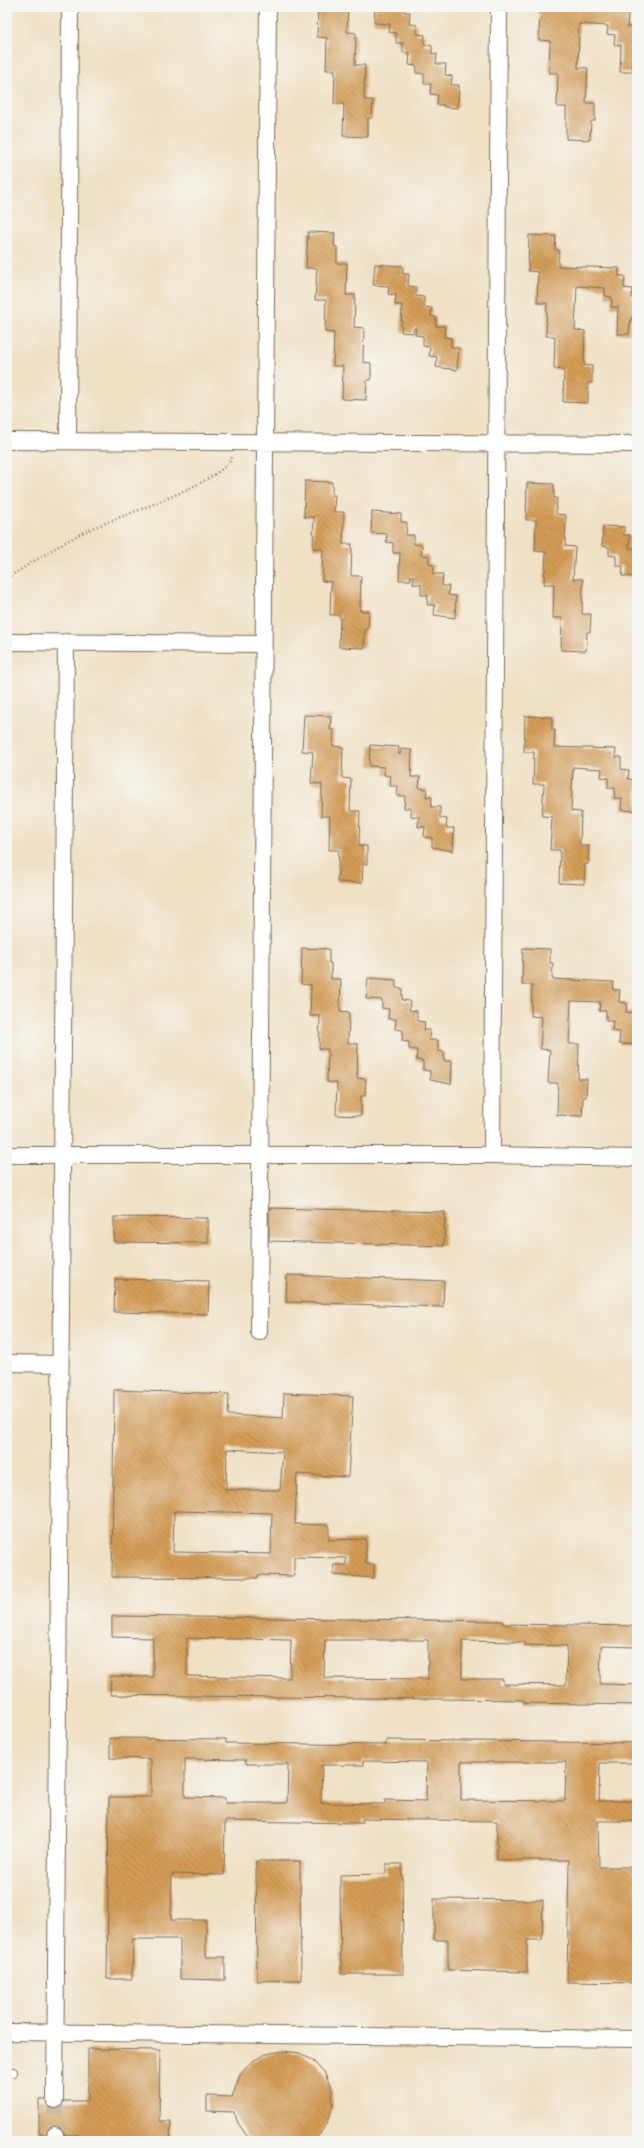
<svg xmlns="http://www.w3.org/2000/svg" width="644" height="2148" font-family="Delius,sans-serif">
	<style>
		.building { fill: url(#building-back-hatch); fill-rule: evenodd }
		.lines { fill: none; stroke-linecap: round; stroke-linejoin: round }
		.street-tunnel { stroke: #ccbca4; stroke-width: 16; stroke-dasharray: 16 8; stroke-linecap: butt }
		.lane-casing { stroke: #7a6a58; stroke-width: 10 }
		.street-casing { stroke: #7a6a58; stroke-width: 18 }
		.path { stroke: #7a6a58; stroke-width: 2.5; stroke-dasharray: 1 3; stroke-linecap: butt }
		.lane { stroke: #fff; stroke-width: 8 }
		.street { stroke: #fff; stroke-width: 16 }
	</style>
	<defs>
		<pattern id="building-back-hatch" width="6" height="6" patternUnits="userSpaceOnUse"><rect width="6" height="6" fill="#d49d57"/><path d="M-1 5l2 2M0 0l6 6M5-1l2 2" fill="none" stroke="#ad8047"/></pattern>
	</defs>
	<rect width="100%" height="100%" fill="#f6f6f2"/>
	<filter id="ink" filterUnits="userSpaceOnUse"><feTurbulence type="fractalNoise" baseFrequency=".025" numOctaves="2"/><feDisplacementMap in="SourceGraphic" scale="8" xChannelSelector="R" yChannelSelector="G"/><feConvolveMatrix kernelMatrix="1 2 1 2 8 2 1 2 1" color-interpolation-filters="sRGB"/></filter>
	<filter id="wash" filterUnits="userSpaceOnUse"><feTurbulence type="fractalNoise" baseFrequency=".012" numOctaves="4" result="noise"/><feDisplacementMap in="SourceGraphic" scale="16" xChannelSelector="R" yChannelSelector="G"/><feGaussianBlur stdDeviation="0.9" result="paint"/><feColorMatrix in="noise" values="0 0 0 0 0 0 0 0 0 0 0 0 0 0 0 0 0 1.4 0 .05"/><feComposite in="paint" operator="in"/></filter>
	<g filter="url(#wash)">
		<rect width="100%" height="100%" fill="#f0e1c5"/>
		<g id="blocks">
			<path class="building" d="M318,7H348L347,32L356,33L355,65H365L364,100H373L372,118H368V137L343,136L344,104H334L335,70H326L327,38L317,37Z
				M375,7H404V12H410L409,24L417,25V34L425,35L424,45L432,46V54H437L436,64H446L445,75L452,76L451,85H459L458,108L444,107V105H437L438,95L430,94L431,84H424V74L416,73L417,66L409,65L410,53H403V43H396V33L389,32L390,24L374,23Z
				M540,7H622V14H628L627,27H635L637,56H633L632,72H620L621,45H614L615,35L607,34L608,26L579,24L578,68H588L586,103H595V121H591L590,140L566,139V107H557L558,73H549L550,41L539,40Z
				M308,232L335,233L334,246L337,247V263H347L346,295H355L354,327L364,328L363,362L371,363V380H367L366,400L342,399L343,366H333L334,333L325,332L326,300H315L317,268H306Z
				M529,235L556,236L555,250H559L558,266L619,268V276H625L624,288L633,289L632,298L637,299V318H631L629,334H617L618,307H611L612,297L605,296V288L577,286L575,330L585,331L584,365L592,366V383H588V403L563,402L564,370L554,369L555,336H546L547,303H537L538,272L528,271Z
				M375,264L403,266V274H409L408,286L416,287V296L424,297V307L432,308L431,316L436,317V326H445L444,337L451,338V347L459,348L457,370L436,367L437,357L429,356L430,347L423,346V336L415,335L416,328H414L413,333L401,332L402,305H395L396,295L388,294L389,286L373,285Z
				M305,481L332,482V495H335L334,512H344L343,544H352L351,576H361L360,611H369L368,629H365L364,648L339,647L340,615H330L331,582L322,581L323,549L313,548L314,517H304Z
				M527,483L554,484V498H557L556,514L566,515L565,546L575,547L573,579H583L582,614H591L590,632H587L586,651L561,650L562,618H553L554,584H544L546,552L535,551L536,520H526Z
				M372,512L401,514V522H407L406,535H414V544L422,545L421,555L429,556V564L434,565L433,574H443L442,586H449L448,595L456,596L455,618L434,615L435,605H427L428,595H421V584H413L414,576H411V580H399L400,553H393V543L386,542L387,534L371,533Z
				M603,526L624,527V535H630L629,548H637V577L622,576L623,566H616V556L609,555V547L602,546Z
				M304,715L331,716L330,730H334L333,746L343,747L342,778L351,779L350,811H360L359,846H367V864H363L362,883L337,882L339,850H329L330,816H321L322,784L311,783L313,752L302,751Z
				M525,716L552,717V730H555L554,747L616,749L615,757H621V769L629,770L628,779L637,780V811L621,810L622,798H614L615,788H608V778L601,777L602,769L573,767L571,811L581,812L580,846H589L588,864H585L584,884L559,883L560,850H550L552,817L542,816L544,784H533L534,752H524Z
				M370,745L399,747L398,754L400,755L401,749L412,750L411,777H420L419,788L427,789L426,797H432L431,807H440V818L447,819L446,828H454L453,851L432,847V838L424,837L425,827H418L419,817L411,816V808H404L405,796H397L398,786H390L391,776L384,775V767L369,766Z
				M302,948L329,949V963H331V979H341L340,1011L349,1012L348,1043L358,1044L357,1078L366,1079L365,1096H361V1116L336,1115L337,1083L327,1082L328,1049H319L320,1016H310L311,985L301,984Z
				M523,948L550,949V963H553L552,979L614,982L613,990H620L619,1002L627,1003L626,1012L635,1013L637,1045L619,1044L620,1032L612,1031L613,1021H606V1011H599L600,1002L571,1001L569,1044H579L578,1079H587L586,1097H583L582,1116L557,1115L558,1083H548L550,1050L540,1049L542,1017L531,1016L532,985H522Z
				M368,978L396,980V988H402V1000L410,1001L409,1010L417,1011V1021L425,1022L424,1030H430L429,1040H438V1051L444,1052V1061H452L451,1084L430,1080V1071L423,1070V1061L416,1060L417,1050L409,1049V1042L402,1041L403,1030L395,1029L396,1019H388L389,1009L382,1008V1000L366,999Z
				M269,1208L445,1212L444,1246L269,1241Z
				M114,1217L208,1218V1243L114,1242Z
				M287,1275L444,1281L443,1307L286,1302Z
				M115,1279L209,1281L208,1314L114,1312Z
				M114,1390L229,1394L228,1415L283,1418L284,1393L353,1396L348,1477L297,1474L295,1524L329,1525V1540L366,1539V1564H374V1578L333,1575L334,1565H346V1558L294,1557V1576L258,1575V1578L112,1577ZM227,1449L283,1452L280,1490H226ZM174,1511L272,1513L271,1554L173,1552Z
				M112,1616L503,1621V1624L637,1626V1647L601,1646L600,1684L637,1685V1705L524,1703V1700L110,1695L111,1676L153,1677V1638L112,1637ZM187,1638L291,1640L290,1678L187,1676ZM325,1640H428V1679L324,1678ZM462,1641L525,1642V1645L567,1646L566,1685L503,1684V1679H462Z
				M110,1738L226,1739V1743L386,1745V1740L637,1743V1763H600L599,1801H637V1821H598L599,1867H637V1983L567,1982L569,1860H497V1821L362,1819V1823L225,1821L224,1875L172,1874L171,1920H206V1957H225V1980L180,1979V1939H133L132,1979H107L109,1797H151V1759L110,1758ZM185,1759L246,1760V1764H288L287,1803H225V1798L185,1797ZM363,1761L427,1762L426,1801L385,1800V1804L321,1803L322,1765H363ZM461,1762H566L565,1801L461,1800Z
				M256,1861H300L301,1980L257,1981Z
				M386,1864H402L403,1974H341L340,1875L386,1874Z
				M434,1899L543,1900L542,1940H527V1972L448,1970V1940H434Z
				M88,2049L160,2050L159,2121H171L170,2141H79V2135H65L62,2129L54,2126L49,2128L46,2134H39V2100H46L47,2105L55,2109L60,2108L64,2101H88Z
				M283,2051L300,2053L314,2062L325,2074L332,2090L333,2106L328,2122L319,2135L312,2141H253L247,2136L238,2123L234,2112L207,2111V2096L232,2097L240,2075L251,2062L266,2054Z"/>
		</g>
	</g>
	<g filter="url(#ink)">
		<use href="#blocks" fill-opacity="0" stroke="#7a6a58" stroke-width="1"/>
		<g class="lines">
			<path class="street-tunnel" d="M55,2100V2135"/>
			<defs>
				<path id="lane" d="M7,2072H13"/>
				<path id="street" d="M7,441L637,444
					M68,441L70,7
					M7,642L263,644
					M7,1155H492L637,1158
					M492,1155L499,7
					M259,1332L268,7
					M7,1363L60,1364
					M7,2032L637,2039
					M55,2100L66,642
					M55,2135L56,2141"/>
			</defs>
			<use href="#lane" class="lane-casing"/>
			<use href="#street" class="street-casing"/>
			<path class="path" d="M7,578C30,564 54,548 78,535C108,519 221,485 232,457"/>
			<use href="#lane" class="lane"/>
			<use href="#street" class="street"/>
		</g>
	</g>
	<rect width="644" height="2148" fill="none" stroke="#f6f6f2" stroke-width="24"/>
</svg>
